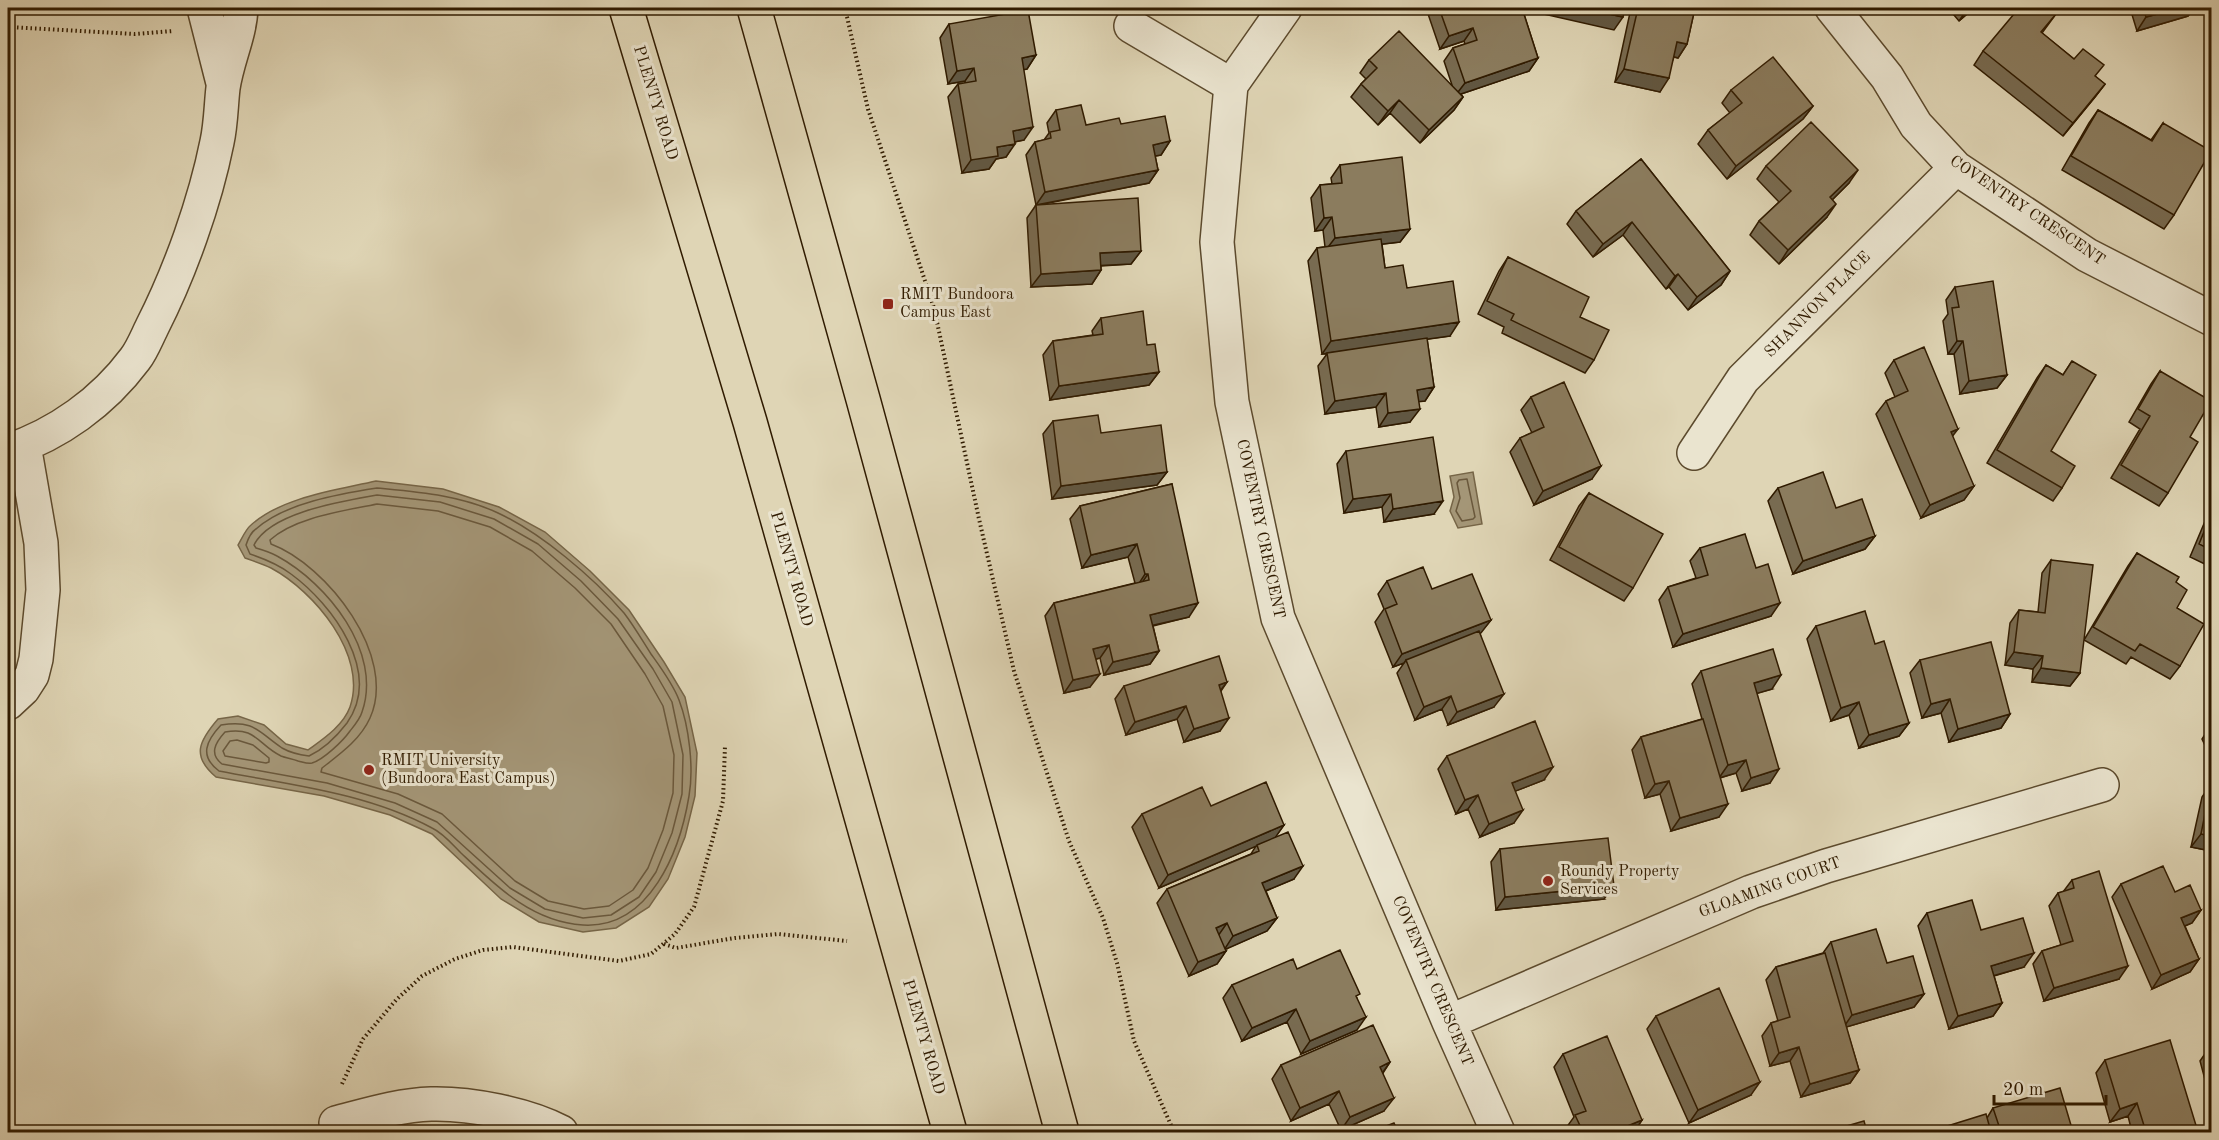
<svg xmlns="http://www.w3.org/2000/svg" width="2219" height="1140" font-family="'Old Standard TT',serif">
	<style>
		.water { fill: #a49677; stroke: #766547; stroke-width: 1.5 }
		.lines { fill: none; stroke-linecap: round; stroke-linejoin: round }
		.shore { stroke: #6a583c; stroke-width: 1.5 }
		.minor-casing { stroke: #5c4a2d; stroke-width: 36 }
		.highway-casing { stroke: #301b00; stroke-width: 36 }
		.path { stroke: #301b00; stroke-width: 4; stroke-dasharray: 1.5 3; stroke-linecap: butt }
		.minor { stroke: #eae4cf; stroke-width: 33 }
		.highway { stroke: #dfd5b5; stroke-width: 33 }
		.wall { fill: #786b51; stroke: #301b00; stroke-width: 1.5 }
		.shaded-wall { fill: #615742; stroke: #301b00; stroke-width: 1.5 }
		.building { fill: #8b7c5e; stroke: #301b00; stroke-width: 1.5 }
		.poi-dot { fill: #8f2418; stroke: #eae4cf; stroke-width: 2 }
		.labels { text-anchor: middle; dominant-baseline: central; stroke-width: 6; stroke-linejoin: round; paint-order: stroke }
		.street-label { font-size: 16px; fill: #301b00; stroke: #eae4cf }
		.poi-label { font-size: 16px; fill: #301b00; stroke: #eae4cf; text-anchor: start }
	</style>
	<rect width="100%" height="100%" fill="#dfd5b5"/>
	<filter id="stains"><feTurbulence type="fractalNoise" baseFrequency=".00333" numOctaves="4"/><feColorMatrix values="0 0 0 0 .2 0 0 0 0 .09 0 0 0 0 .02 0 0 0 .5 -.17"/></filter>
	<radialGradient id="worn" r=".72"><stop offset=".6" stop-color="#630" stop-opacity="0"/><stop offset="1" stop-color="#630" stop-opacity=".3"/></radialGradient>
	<path class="water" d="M1473,472L1482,524L1458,528L1450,511L1454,497L1450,476Z
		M376,481L443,489L499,507L545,532L590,571L629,610L664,662L685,697L697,753L695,796L685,837L668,879L649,907L616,928L583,932L539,922L501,899L432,834L390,815L324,796L216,777C191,756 199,741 218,719L238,716L264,725L286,744L308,750C323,739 343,726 350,707C368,655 314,591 271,568C263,564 253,561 245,558L238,545C242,538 246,529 251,525C282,497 337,490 376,481Z"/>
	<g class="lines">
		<path class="shore" d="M1467,479L1475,517L1473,519L1462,521L1456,511L1460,498L1457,483L1459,480Z
			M377,488C418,492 460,495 498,513C541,533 593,577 624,613C634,626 642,640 651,654C661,668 673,684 679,700C689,726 694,768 689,796C680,851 650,929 583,925C532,922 496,886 461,853C452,844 443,833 432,828C367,793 291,785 219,771C199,756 206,741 221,725C255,720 257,731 282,748C289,752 301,755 309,756C324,749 337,736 347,723C383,672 332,604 291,574C278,564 265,559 250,554L246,545C248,539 251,532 256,529C285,503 339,494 377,488Z
			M377,495L440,502L494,519L538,544L581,581L618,619L653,669L672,702L683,755L682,794L672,833L656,872L639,897L611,915L583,918L545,909L510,888L437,822L395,803L327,783L222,764C209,754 215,743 225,732C256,726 258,745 281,756C286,758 293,759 298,761C303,762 307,764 312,763C323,760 343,741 350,731C354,726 360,719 362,712C383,652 327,583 277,556C270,552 263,550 256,548L254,545C270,512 344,501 377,495Z
			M377,504L438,511L490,527L532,551L575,588L611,624L645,674L663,706L674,755L673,793L663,830L648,868L633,890L609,906L584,909L548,901L515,881L442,814L398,794L321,772L322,768C340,754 360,740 370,718C398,656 327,565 271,544L270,540C295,517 344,511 377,504Z
			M237,740L253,745L269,758V762L266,763L225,756L223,751L230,741Z"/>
		<defs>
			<path id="minor" d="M204,8L223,83
				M1285,8L1231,85L1217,242L1232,402L1278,618L1449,1022L1498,1132
				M1832,8L1887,77L1916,125L1956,168L2087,255L2212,319
				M1131,26L1231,85
				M8,451C58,434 103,402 135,359C142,350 147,337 152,327C180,272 205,202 217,142C221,124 221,105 223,88C227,60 240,35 241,8
				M1694,453L1743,379L1956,168
				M8,703L23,689L32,675L36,659L43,590L41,543L24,445
				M1449,1022L1751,892L1826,866L2102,785
				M339,1132L336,1123C367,1115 399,1105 431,1104C470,1103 527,1114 561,1132"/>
			<path id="highway" d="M626,8L750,422L950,1132
				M754,8L863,399L1062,1132"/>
		</defs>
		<use href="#minor" class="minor-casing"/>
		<use href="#highway" class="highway-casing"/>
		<path class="path" d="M845,8L868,109L934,308L979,519L1014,671L1069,841L1103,918L1117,963L1134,1041L1174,1132
			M8,27L135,34L173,31
			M664,944L676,948L735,938L778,934L847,941
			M342,1084L363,1039L396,1000L422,976L455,959L483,950L513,947L619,961L651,954L675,934L694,907L723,801L725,746"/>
		<use href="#minor" class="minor"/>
		<use href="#highway" class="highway"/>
	</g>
	<path class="wall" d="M1001,8H1013L1009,14Z
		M1426,8H1522L1538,58L1529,71L1461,94L1463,97L1454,110L1420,143L1390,113L1378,125L1351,97L1361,84L1366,79L1360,73L1369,60L1452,85L1444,61L1453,48L1465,44L1464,41L1440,49Z
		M1631,8H1695L1687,44L1678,58L1674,57L1660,92L1615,82Z
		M1948,8H1974L1959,21Z
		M2130,8H2194L2188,16L2137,31Z
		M2056,14L2042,33L2105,84L2095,97L2063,136L1974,65L1983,51Z
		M949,24L1036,55L1027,69H1023L1024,140L1015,142L1006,157L996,159L989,169L962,173L948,97L958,84L965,83V81L948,84L940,38Z
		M1731,90L1813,106L1803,119L1727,179L1698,144L1708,130L1730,113L1722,103Z
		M1056,110L1086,125L1121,124L1170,141L1161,155L1155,156L1158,170L1149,183L1039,205L1141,251L1131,264L1101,266V270L1092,284L1031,287L1027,218L1036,205L1026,155L1035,142L1044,140L1049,133L1047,123Z
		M2098,110L2151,140L2163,123L2174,215L2164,229L2062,170L2089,123Z
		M1641,159L1730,271L1721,285L1688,310L1669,287L1666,289L1623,235L1593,257L1567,224L1576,211Z
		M1340,165L1410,229L1400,242L1382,244L1385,268L1407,288L1450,336L1427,339L1434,387L1425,401H1418L1410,422L1379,427L1376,407L1325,414L1318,366L1327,354H1322L1308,261L1317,248L1325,247L1323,230L1315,231L1311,198L1320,185L1332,184L1331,178Z
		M1766,166L1849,183L1832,200L1827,217L1779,264L1750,235L1759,221L1779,202L1757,179Z
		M1508,257L1580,317L1594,360L1585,373L1502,333L1504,327L1478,314L1499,271Z
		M1955,287L2007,375L1997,388L1960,394L1954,354H1948L1943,321L1948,314L1946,300Z
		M1101,318L1147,345L1159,372L1149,385L1050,400L1043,355L1053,341L1093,335L1092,331Z
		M1894,360L1974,486L1964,500L1921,518L1876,414L1886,401L1895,397L1885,373Z
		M2072,361L2051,451L2062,488L2053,501L1987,463L2037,378L2046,365L2063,375Z
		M2160,371L2168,493L2159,506L2111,478L2140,429L2129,422L2151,384Z
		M1531,397L1592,479L1534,505L1510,452L1520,438L1532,433L1521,410Z
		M1053,421L1101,433L1167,472L1157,485L1052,499L1043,434Z
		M1346,451L1434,514L1384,522L1382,507L1344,513L1337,464Z
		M1172,484L1189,617L1153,626L1159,651L1150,664L1104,675L1100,658L1096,659L1090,687L1064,693L1045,616L1054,603L1135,583L1128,557L1082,568L1070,519L1080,506Z
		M1778,488L1875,536L1865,549L1793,574L1768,501Z
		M1589,493L1633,588L1624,601L1550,560L1579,506Z
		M2211,507V567L2190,557Z
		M1700,548L1756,568L1771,616L1673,647L1659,600L1668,587L1696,578L1690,561Z
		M2137,553L2176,582L2180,666L2170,679L2131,657L2126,664L2084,640L2128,566Z
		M2051,560L2080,673L2070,686L2032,682L2033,669L2005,665L2010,623L2019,610L2038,612L2042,573Z
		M1387,581L1432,589L1491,620L1480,633L1494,707L1448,725L1442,709L1415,720L1397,673L1404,663L1393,667L1375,622L1384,609L1378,594Z
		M1816,626L1875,644L1909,723L1899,736L1859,748L1849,715L1831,721L1807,639Z
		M1920,660L2010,714L2001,728L1949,742L1941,713L1922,718L1910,673Z
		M1701,671L1772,689L1757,693L1770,783L1742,791L1736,773L1720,778L1719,817L1671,831L1660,794L1645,798L1632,750L1641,737L1702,719L1692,684Z
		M1227,682L1221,691L1220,731L1184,742L1177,719L1126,735L1115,699L1124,686Z
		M2211,697V721L2205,706Z
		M2211,725V758L2202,739Z
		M1447,756L1544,780L1515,791L1514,823L1480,837L1468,809L1456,814L1438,769Z
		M2211,784V851L2191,847L2202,797Z
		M1211,806L1284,825L1275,837L1294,879L1266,891L1277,918L1267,931L1225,949L1226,951L1217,964L1189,976L1157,903L1167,889L1251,854L1256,846L1159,888L1132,827L1142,814Z
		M1500,849L1604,899L1496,910L1491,862Z
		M2072,880L2119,979L2044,1001L2033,964L2042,951L2061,945L2049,906L2058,893L2063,892Z
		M2121,884L2175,892L2201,910L2192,923L2185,926L2199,959L2190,972L2152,989L2112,897Z
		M1927,913L1981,930L2024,967L1994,976L2002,1003L1993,1016L1949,1029L1918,926Z
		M1831,942L1887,963L1924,994L1914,1007L1846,1027L1859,1070L1850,1083L1801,1097L1790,1061L1770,1066L1762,1036L1771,1023L1778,1021L1766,980L1776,967L1823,953Z
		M1297,969L1357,998V1030L1301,1054L1287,1022L1242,1041L1223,998L1232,985Z
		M1656,1016L1751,1095L1689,1123L1647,1029Z
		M2211,1047V1102L2200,1061L2209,1048Z
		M1563,1054L1642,1120L1634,1132H1568L1566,1128L1574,1117L1554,1067Z
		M2105,1060L2198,1132H2132L2128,1116L2110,1122L2096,1073Z
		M1390,1062L1383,1073L1384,1111L1341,1130L1329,1104L1291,1121L1272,1079L1281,1065Z
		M1993,1108L2073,1132H1928L1987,1118Z"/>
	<path class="shaded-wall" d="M1538,8H1582L1623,17L1614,30L1535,12Z
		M1968,8H1974L1959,21Z
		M2180,8H2194L2188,16L2137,31L2146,17Z
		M1473,28L1464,41L1440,49L1449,36Z
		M1677,42L1687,44L1678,58L1668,55Z
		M1036,55L1027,69L1012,72L1022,58Z
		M1538,58L1529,71L1455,96L1465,83Z
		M974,68L965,81L948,84L957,71Z
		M1624,69L1669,78L1660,92L1615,82Z
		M2105,84L2095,97L2063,136L2073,123Z
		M1463,97L1454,110L1420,143L1429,130Z
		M1399,100L1390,113L1378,125L1388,111Z
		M1813,106L1803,119L1727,179L1736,166Z
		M1033,127L1024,140L1004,144L1013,131Z
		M1170,141L1161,155L1144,158L1153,145Z
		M1015,144L1006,157L996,159L989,169L962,173L971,160L997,147Z
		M1158,170L1149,183L1036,205L1045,192Z
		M1858,170L1849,183L1821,211L1830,197Z
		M1836,204L1827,217L1779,264L1788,250Z
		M1332,217L1323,230L1315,231L1324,218Z
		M1632,222L1623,235L1593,257L1603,244Z
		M1410,229L1400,242L1325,251L1335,238Z
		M1141,251L1131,264L1091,266L1100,253Z
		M1101,270L1092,284L1031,287L1041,274Z
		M1730,271L1721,285L1688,310L1697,297Z
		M1678,274L1669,287L1666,289L1675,276Z
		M1459,322L1450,336L1322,354L1331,341Z
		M1957,341H1963L1954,354H1948Z
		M1159,372L1149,385L1050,400L1059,386Z
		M2007,375L1997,388L1960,394L1969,381Z
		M1434,387L1425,401L1407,403L1417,390Z
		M1386,393L1376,407L1325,414L1335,401Z
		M1420,409L1410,422L1379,427L1388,413Z
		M1958,429L1948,442L1951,432Z
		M1601,466L1592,479L1534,505L1543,491Z
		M1167,472L1157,485L1052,499L1061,486Z
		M1974,486L1964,500L1921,518L1930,505Z
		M1391,494L1382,507L1344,513L1353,499Z
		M1443,501L1434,514L1384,522L1393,509Z
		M1875,536L1865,549L1793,574L1803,561Z
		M1137,544L1128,557L1082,568L1091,555Z
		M1145,574H1148L1139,587L1136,588Z
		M1198,603L1189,617L1141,628L1150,615Z
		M1780,603L1771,616L1673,647L1683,634Z
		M1491,620L1481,633L1407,662L1406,660L1404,663L1393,667L1402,654Z
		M1109,645L1100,658L1084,662L1093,649Z
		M1159,651L1150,664L1104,675L1113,662Z
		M2014,652L2043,656L2033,669L2005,665Z
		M2041,668L2080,673L2070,686L2032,682Z
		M1100,674L1090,687L1064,693L1073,680Z
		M1781,675L1772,689L1745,697L1754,683Z
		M1227,682L1217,695L1219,685Z
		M1504,694L1494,707L1448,725L1457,712Z
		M1451,696L1442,709L1415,720L1424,707Z
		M1950,699L1941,713L1922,718L1931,704Z
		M1859,702L1849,715L1831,721L1841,708Z
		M1186,706L1177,719L1126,735L1135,722Z
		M2010,714L2001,728L1949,742L1958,729Z
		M1229,718L1220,731L1184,742L1194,729Z
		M1909,723L1899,736L1859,748L1869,735Z
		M1746,760L1736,773L1719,778L1728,765Z
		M1553,767L1544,780L1503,796L1512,783Z
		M1779,769L1770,783L1742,791L1751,778Z
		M1669,781L1660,794L1645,798L1655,784Z
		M1478,795L1468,809L1456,814L1465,800Z
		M1728,804L1719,817L1671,831L1680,818Z
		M1523,810L1514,823L1480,837L1489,824Z
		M1284,825L1275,838L1159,888L1168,875Z
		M2201,834L2211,836V851L2191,847Z
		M1303,866L1294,879L1253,896L1262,883Z
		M1614,886L1604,899L1496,910L1505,897Z
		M2201,910L2192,923L2172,931L2181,918Z
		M1277,918L1267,931L1224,950L1233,936Z
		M1227,923L1218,936L1216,928Z
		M1226,951L1217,964L1189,976L1198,962Z
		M2034,953L2024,967L1982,979L1991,966Z
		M2199,959L2190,972L2152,989L2161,975Z
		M2128,966L2119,979L2044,1001L2054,988Z
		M1924,994L1914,1007L1843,1028L1852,1015Z
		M2002,1003L1993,1016L1949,1029L1958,1016Z
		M1296,1009L1287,1022L1242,1041L1252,1028Z
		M1366,1017L1357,1030L1301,1054L1310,1041Z
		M1799,1047L1790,1061L1770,1066L1779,1053Z
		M1390,1062L1381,1075L1380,1067Z
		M1859,1070L1850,1083L1801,1097L1810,1084Z
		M1760,1082L1751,1095L1689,1123L1698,1110Z
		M1339,1091L1329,1104L1291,1121L1300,1108Z
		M1394,1098L1384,1111L1341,1130L1350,1117Z
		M2137,1103L2128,1116L2110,1122L2120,1109Z
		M1642,1120L1634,1132H1613Z"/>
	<path class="building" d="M1439,8H1522L1538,58L1465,83L1453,48L1477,40L1473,28L1449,36Z
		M1582,8H1625L1623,17Z
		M1638,8H1695L1687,44L1677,42L1669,78L1624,69Z
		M2019,8H2048L2056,14L2041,32L2074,59L2083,49L2104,65L2095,76L2105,84L2073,123L1983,51Z
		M2143,8H2180L2146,17Z
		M1028,10L1036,55L1022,58L1033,127L1013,131L1015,144L997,147L998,156L971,160L958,84L976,81L974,68L957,71L949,24Z
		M1399,31L1463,97L1429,130L1399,100L1388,111L1361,84L1377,68L1369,60Z
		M1773,57L1813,106L1736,166L1708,130L1742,103L1731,90Z
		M1081,105L1086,125L1119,118L1121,124L1165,116L1170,141L1153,145L1158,170L1045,192L1035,142L1051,138L1050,132L1060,130L1056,110Z
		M2098,110L2152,141L2163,123L2211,151L2174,215L2071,156Z
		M1811,122L1858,170L1830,197L1836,204L1788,250L1759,221L1791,191L1766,166Z
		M1402,157L1410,229L1335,238L1332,217L1324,218L1320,185L1342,183L1340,165Z
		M1641,159L1730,271L1697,297L1678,274L1675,276L1632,222L1603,244L1576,211Z
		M1138,198L1141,251L1100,253L1101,270L1041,274L1036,205Z
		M1381,239L1385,268L1403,265L1407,288L1453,281L1459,322L1331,341L1317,248Z
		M1508,257L1589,297L1580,317L1609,330L1594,360L1511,320L1514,314L1487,301Z
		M1993,281L2007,375L1969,381L1963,341H1957L1952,308L1959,307L1955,287Z
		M1143,311L1147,345L1155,344L1159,372L1059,386L1053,341L1103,334L1101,318Z
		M1427,338L1434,387L1417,390L1420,409L1388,413L1386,393L1335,401L1327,353Z
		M1924,347L1958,429L1951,432L1974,486L1930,505L1886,401L1908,391L1894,360Z
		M2072,361L2096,375L2051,451L2075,466L2062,488L1997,450L2046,365L2063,375Z
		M2160,371L2211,401L2190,437L2198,442L2168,493L2121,465L2150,416L2138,409Z
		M1564,382L1601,466L1543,491L1520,438L1544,427L1531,397Z
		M1098,415L1101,433L1161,425L1167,472L1061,486L1053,421Z
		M1433,437L1443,501L1393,509L1391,494L1353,499L1346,451Z
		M1823,472L1836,508L1862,499L1875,536L1803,561L1778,488Z
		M1172,484L1198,603L1150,615L1159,651L1113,662L1109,645L1093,649L1100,674L1073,680L1054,603L1149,580L1148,574H1145L1137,544L1091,555L1080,506Z
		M1589,493L1663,534L1633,588L1559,547Z
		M2211,515V550L2199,544Z
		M1745,534L1756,568L1768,564L1780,603L1683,634L1668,587L1708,575L1700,548Z
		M2137,553L2179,577L2176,582L2187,590L2177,608L2204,624L2180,666L2140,644L2135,651L2093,627Z
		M2051,560L2093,565L2080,673L2041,668L2043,656L2014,652L2019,610L2045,613Z
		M1423,567L1432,589L1472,574L1491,620L1402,654L1385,609L1397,604L1387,581Z
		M1865,611L1875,644L1884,641L1909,723L1869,735L1859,702L1841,708L1816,626Z
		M1479,631L1504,694L1457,712L1451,696L1424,707L1406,660Z
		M1991,642L2010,714L1958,729L1950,699L1931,704L1920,660Z
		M1773,649L1781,675L1754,683L1779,769L1751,778L1746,760L1728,765L1701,671Z
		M1219,656L1227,682L1219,685L1229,718L1194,729L1186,706L1135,722L1124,686Z
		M1703,719L1728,804L1680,818L1669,781L1655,784L1641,737Z
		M1535,721L1553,767L1512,783L1523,810L1489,824L1478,795L1465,800L1447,756Z
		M1266,782L1284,825L1168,875L1142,814L1202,787L1211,806Z
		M2211,784V836L2201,834Z
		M1288,832L1303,866L1262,883L1277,918L1233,936L1227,923L1216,928L1226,951L1198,962L1167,889L1259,851L1257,845Z
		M1608,838L1614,886L1505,897L1500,849Z
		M2163,866L2175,892L2190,885L2201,910L2181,918L2199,959L2161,975L2121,884Z
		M2099,871L2128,966L2054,988L2042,951L2073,941L2058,893L2074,888L2072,880Z
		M1972,900L1981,930L2023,918L2034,953L1991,966L2002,1003L1958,1016L1927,913Z
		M1876,929L1887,963L1913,956L1924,994L1852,1015L1831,942Z
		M1340,950L1360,994L1356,996L1366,1017L1310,1041L1296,1009L1252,1028L1232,985L1293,959L1297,969Z
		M1825,953L1859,1070L1810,1084L1799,1047L1779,1053L1771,1023L1790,1017L1776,967Z
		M1719,988L1760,1082L1698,1110L1656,1016Z
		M1373,1025L1390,1062L1380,1067L1394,1098L1350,1117L1339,1091L1300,1108L1281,1065Z
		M1607,1036L1642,1120L1613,1132H1583L1575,1115L1586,1111L1563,1054Z
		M2170,1040L2198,1132H2146L2137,1103L2120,1109L2105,1060Z
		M2211,1047V1057L2209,1048Z
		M2060,1088L2073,1132H2001L1993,1108Z
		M1986,1114L1991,1132H1928Z
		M1864,1121L1867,1132H1826Z
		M1394,1123L1398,1132H1371Z"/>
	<g class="poi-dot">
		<rect x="882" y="298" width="12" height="12" rx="3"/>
		<circle cx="369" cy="770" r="6"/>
		<circle cx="1548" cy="881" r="6"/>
	</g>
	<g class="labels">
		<g class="street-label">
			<text transform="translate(655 103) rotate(73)">PLENTY ROAD</text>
			<text transform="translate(2027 211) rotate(34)">COVENTRY CRESCENT</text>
			<text transform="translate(1818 305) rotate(-45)">SHANNON PLACE</text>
			<text transform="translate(1260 529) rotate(78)">COVENTRY CRESCENT</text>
			<text transform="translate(791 569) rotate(74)">PLENTY ROAD</text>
			<text transform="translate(1770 888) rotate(-20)">GLOAMING COURT</text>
			<text transform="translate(1432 981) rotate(67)">COVENTRY CRESCENT</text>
			<text transform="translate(923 1037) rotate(74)">PLENTY ROAD</text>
		</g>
		<g class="poi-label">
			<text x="900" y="295">RMIT Bundoora<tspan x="900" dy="18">Campus East</tspan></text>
			<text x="381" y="761">RMIT University<tspan x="381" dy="18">(Bundoora East Campus)</tspan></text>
			<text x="1560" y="872">Roundy Property<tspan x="1560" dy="18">Services</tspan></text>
		</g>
	</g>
	<rect width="2219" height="1140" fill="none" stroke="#dfd5b5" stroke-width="30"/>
	<rect x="9" y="9" width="2201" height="1122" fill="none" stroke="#301b00" stroke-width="3"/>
	<rect x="15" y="15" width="2189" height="1110" fill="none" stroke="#301b00" stroke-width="1.5"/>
	<path d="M1994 1095v9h112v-9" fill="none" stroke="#301b00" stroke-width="3"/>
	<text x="2003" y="1095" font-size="18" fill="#301b00" stroke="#eae4cf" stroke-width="4.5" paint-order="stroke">20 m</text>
	<rect width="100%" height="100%" filter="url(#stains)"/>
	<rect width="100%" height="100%" fill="url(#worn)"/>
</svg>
